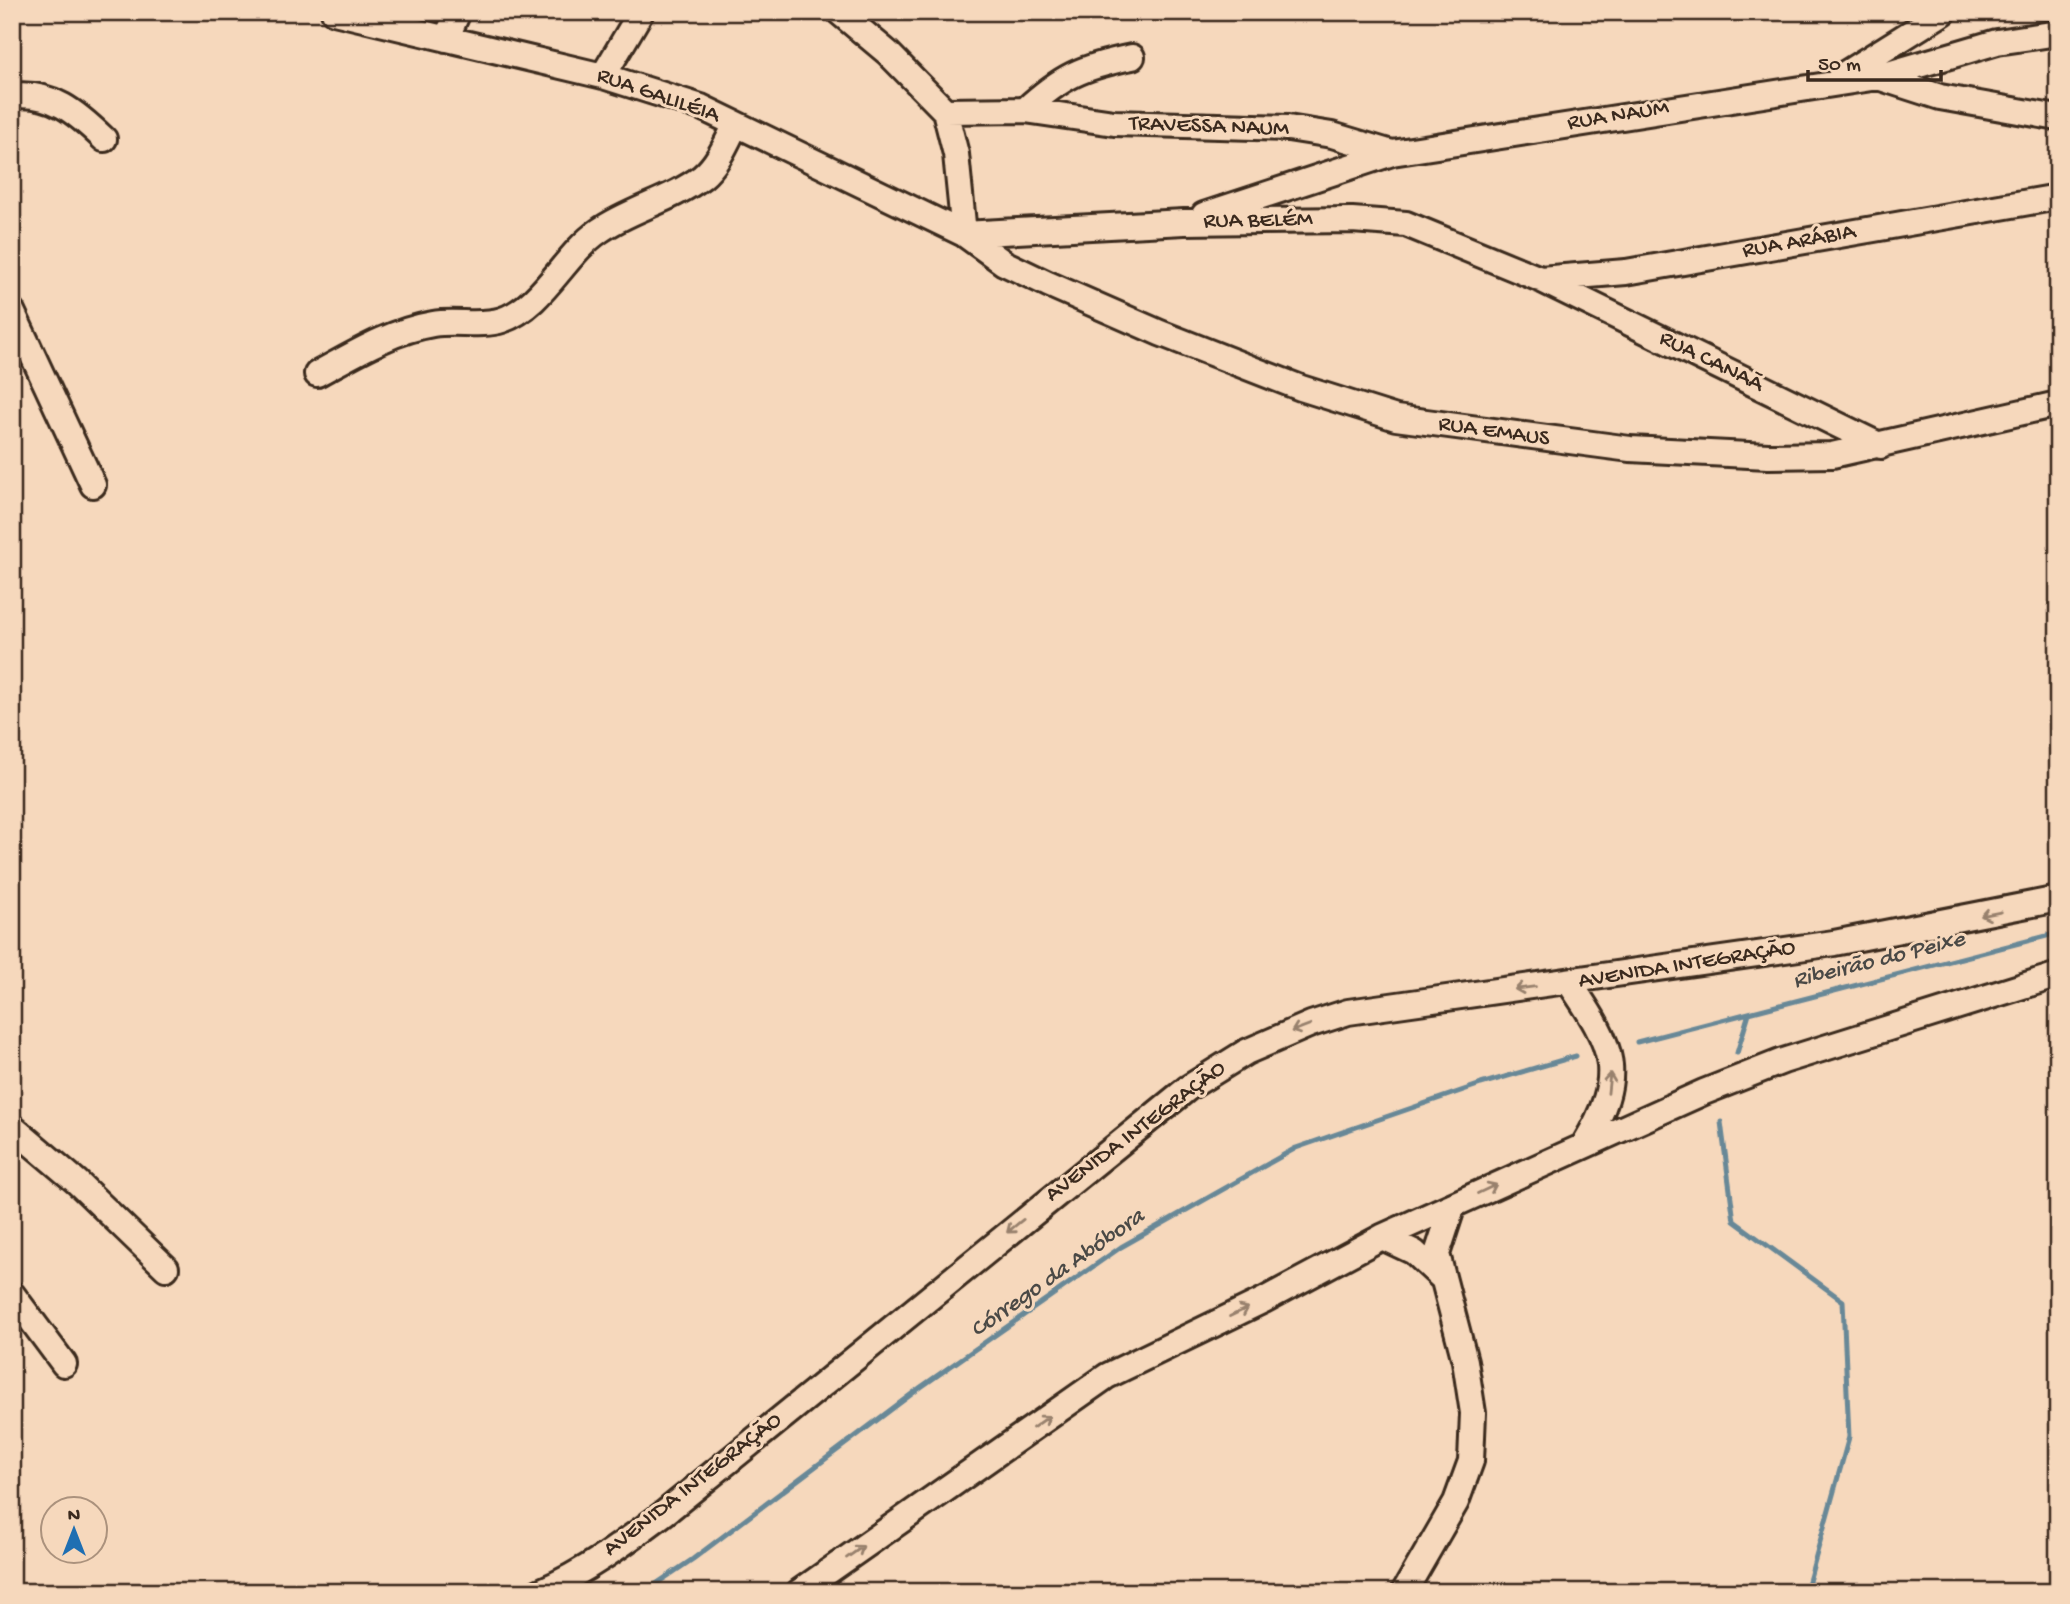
<svg xmlns="http://www.w3.org/2000/svg" width="2070" height="1604" font-family="'Gochi Hand',sans-serif">
	<style>
		.lines { fill: none; stroke-linecap: round; stroke-linejoin: round }
		.stream { stroke: #688897; stroke-width: 5 }
		.minor-casing { stroke: #3b2a1e; stroke-width: 30 }
		.minor { stroke: #f6d8bc; stroke-width: 24 }
		.oneway { stroke: #98816d }
		.labels { text-anchor: middle; dominant-baseline: central; stroke-width: 6; stroke-linejoin: round; paint-order: stroke }
		.street-label { font-size: 23px; fill: #3b2a1e; stroke: #f6d8bc }
		.water-label { font-size: 24px; font-style: italic; fill: #4a4946; stroke: #f6d8bc }
	</style>
	<rect width="100%" height="100%" fill="#f6d8bc"/>
	<filter id="ink" filterUnits="userSpaceOnUse"><feTurbulence type="fractalNoise" baseFrequency=".0143" numOctaves="2"/><feDisplacementMap in="SourceGraphic" scale="14" xChannelSelector="R" yChannelSelector="G"/><feConvolveMatrix kernelMatrix="1 2 1 2 8 2 1 2 1" color-interpolation-filters="sRGB"/></filter>
	<g filter="url(#ink)">
		<g class="lines">
			<path class="stream" d="M1637,1042L1749,1013
				M1737,1053L1749,1013L2058,933
				M1721,1122L1734,1221L1843,1301L1849,1437L1806,1592
				M644,1592L693,1559L921,1387L1121,1247L1296,1148L1481,1084L1576,1056"/>
			<defs>
				<path id="minor" d="M334,12L603,76L701,107L964,234L1004,263L1048,284L1160,333L1301,388L1396,418L1630,449L1768,456L1832,455L2058,404
					M839,12L888,53L945,111L956,154L964,234
					M446,39L458,12
					M603,76L641,12
					M1840,77L1944,12
					M1878,77L1940,97L2058,118
					M12,96C52,91 77,113 104,139
					M1025,110C1062,76 1082,67 1132,57
					M945,111L1025,110L1114,123L1288,128L1332,135L1392,153
					M1204,215L1392,153L1878,77L1997,42L2058,33
					M964,234L1184,222L1352,220L1406,224L1540,279L1881,446
					M1540,279L1626,272L2058,197
					M12,311L93,485
					M317,374C354,354 391,331 433,324C456,320 480,327 502,320C543,306 564,255 599,231C630,209 670,201 702,177C718,164 727,142 736,124
					M1569,982C1614,1048 1627,1073 1584,1145
					M12,1127L77,1182L166,1268
					M1382,1237L1414,1252L1441,1277
					M12,1294L64,1364
					M539,1592C586,1572 627,1541 667,1511L1188,1088L1246,1052L1311,1024L1348,1012L1834,943L2058,899
					M799,1592L1107,1376L1264,1300L1382,1237L1704,1092L1783,1061L2058,975
					M1404,1592L1456,1502L1471,1461L1473,1413L1465,1361L1437,1254L1453,1205"/>
			</defs>
			<use href="#minor" class="minor-casing"/>
			<use href="#minor" class="minor"/>
		</g>
		<defs><path id="oneway-shaft" d="M-6 0H5M1.5-3L5.5 0L1.5 3" fill="none" stroke-width="1.6" stroke-linecap="round" stroke-linejoin="round" transform="scale(1.75)"/></defs>
		<g class="oneway">
			<use href="#oneway-shaft" transform="translate(1991 914) rotate(169)"/>
			<use href="#oneway-shaft" transform="translate(1525 988) rotate(173)"/>
			<use href="#oneway-shaft" transform="translate(1301 1028) rotate(159)"/>
			<use href="#oneway-shaft" transform="translate(1609 1083) rotate(-84)"/>
			<use href="#oneway-shaft" transform="translate(1487 1189) rotate(-25)"/>
			<use href="#oneway-shaft" transform="translate(1015 1226) rotate(141)"/>
			<use href="#oneway-shaft" transform="translate(1239 1312) rotate(-26)"/>
			<use href="#oneway-shaft" transform="translate(1041 1422) rotate(-35)"/>
			<use href="#oneway-shaft" transform="translate(855 1552) rotate(-35)"/>
		</g>
	</g>
	<g class="labels">
		<g class="street-label">
			<text transform="translate(658 96) rotate(19)">RUA GALILÉIA</text>
			<text transform="translate(1618 116) rotate(-9)">RUA NAUM</text>
			<text transform="translate(1209 127) rotate(2)">TRAVESSA NAUM</text>
			<text transform="translate(1258 221) rotate(-1)">RUA BELÉM</text>
			<text transform="translate(1799 242) rotate(-10)">RUA ARÁBIA</text>
			<text transform="translate(1711 362) rotate(26)">RUA CANAÃ</text>
			<text transform="translate(1494 432) rotate(8)">RUA EMAUS</text>
			<text transform="translate(1687 965) rotate(-9)">AVENIDA INTEGRAÇÃO</text>
			<text transform="translate(1136 1132) rotate(-37)">AVENIDA INTEGRAÇÃO</text>
			<text transform="translate(693 1485) rotate(-38)">AVENIDA INTEGRAÇÃO</text>
		</g>
		<g class="water-label">
			<text transform="translate(1879 961) rotate(-14)">Ribeirão do Peixe</text>
			<text transform="translate(1058 1274) rotate(-35)">Córrego da Abóbora</text>
		</g>
	</g>
	<rect width="2070" height="1604" fill="none" stroke="#f6d8bc" stroke-width="42"/>
	<rect x="21" y="21" width="2028" height="1562" fill="none" stroke="#3b2a1e" stroke-width="2.5" filter="url(#ink)"/>
	<g transform="translate(74 1530)"><circle r="33" fill="#f6d8bc" stroke="#ab927d" stroke-width="2"/>
	<path d="M0-5L12 26L0 18L-12 26Z" fill="#1f6fb2"/>
	<text y="-10" font-size="19" font-weight="bold" text-anchor="middle" fill="#3b2a1e">N</text>
	</g>
	<path d="M1808 70v10h133v-10" fill="none" stroke="#3b2a1e" stroke-width="3.5"/>
	<text x="1818" y="70" font-size="21" fill="#3b2a1e" stroke="#f6d8bc" stroke-width="5" paint-order="stroke">50 m</text>
</svg>
